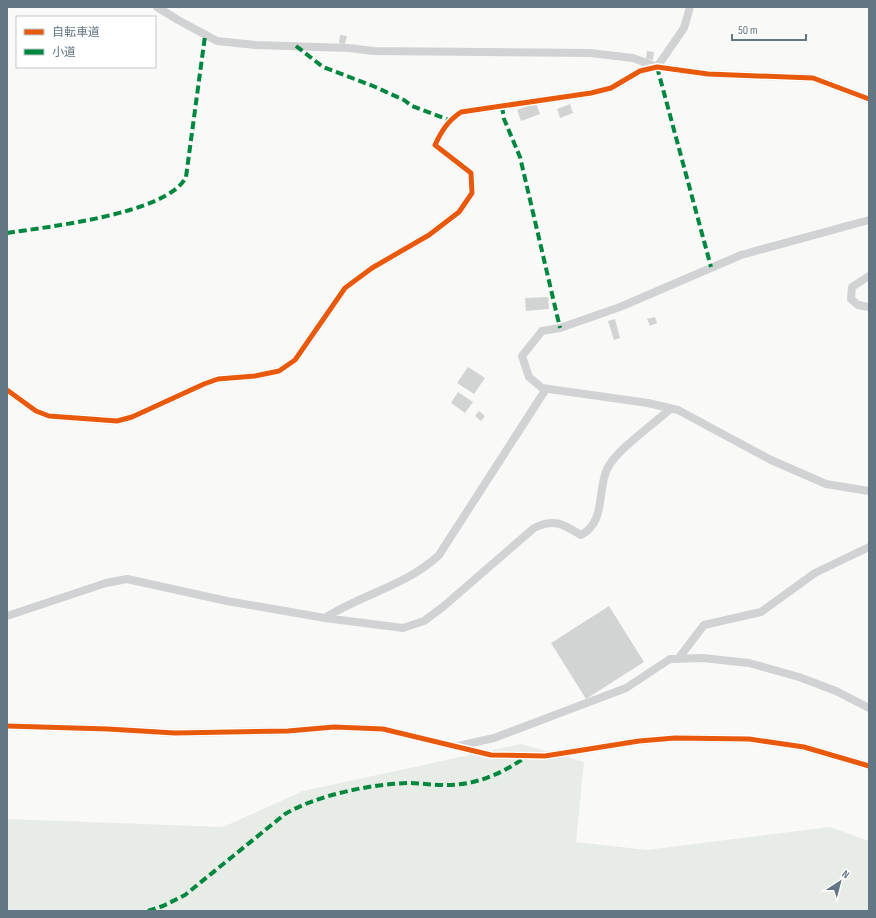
<svg xmlns="http://www.w3.org/2000/svg" width="876" height="918" font-family="'Sofia Sans Condensed','Noto Sans JP',sans-serif">
	<style>
		.green { fill: #e8ece6 }
		.building { fill: #d2d4d4 }
		.lines { fill: none; stroke-linecap: round; stroke-linejoin: round }
		.street { stroke: #d1d2d3; stroke-width: 8 }
		.quiet { stroke: #00873e; stroke-width: 4; stroke-dasharray: 8 4; stroke-linecap: butt }
		.cycleway-casing { stroke: #fff; stroke-width: 8 }
		.cycleway { stroke: #e8590c; stroke-width: 5 }
	</style>
	<rect width="100%" height="100%" fill="#f9f9f8"/>
	<path class="green" d="M521,744L584,762L576,842L647,850L830,827L869,841V911H7V819L223,827L303,791Z"/>
	<path class="building" d="M340,35L347,36L345,44L339,43Z
		M647,51L654,52L653,60L646,59Z
		M536,103L540,114L521,121L517,110Z
		M570,104L573,113L560,118L557,109Z
		M548,297L549,309L526,311L525,298Z
		M655,317L657,323L650,326L647,319Z
		M615,319L620,338L614,340L608,321Z
		M468,367L485,378L474,394L457,383Z
		M458,392L473,402L465,413L451,403Z
		M479,411L485,416L481,421L475,416Z
		M609,606L644,662L586,699L551,643Z"/>
	<g class="lines">
		<path class="street" d="M157,7L178,20L217,41L255,45L349,48L373,51L590,53L633,58L657,67
			M657,67L684,28L690,7
			M869,220L741,255L620,307L560,328L542,331L522,356L529,377L542,388L648,403L678,410L771,460L826,484L869,491
			M869,276L852,287L851,299L858,305L869,307
			M7,390L36,411L49,416L117,421L132,417L204,384L218,379L255,376L279,371L295,360L345,288L372,268L429,235L459,212L472,193L471,173L435,145C442,130 448,121 461,112L591,93L611,88L640,71L657,67L708,74L813,78L869,99
			M7,616L106,583L127,579L227,601L325,618L403,628L424,621L444,606L534,528C554,518 563,524 581,535C606,522 597,491 607,469C616,450 654,424 670,409
			M325,618C362,594 406,586 439,555L546,389
			M678,659L704,625L761,612L815,573L869,547
			M7,726L108,729L175,733L288,731L334,727L383,729L491,755L545,756L639,741L675,738L749,739L804,747L869,766
			M458,746L494,738L626,688L670,659L703,658L749,663L799,677L836,691L869,708"/>
		<path class="quiet" d="M296,46L323,67L373,86L404,100L412,106L449,120
			M657,67L711,267
			M502,106L504,119L520,157L560,328
			M7,233C46,227 168,214 186,177L205,36
			M148,911L163,906L185,895L285,814C317,795 371,784 409,783C420,783 431,785 442,785C475,786 502,774 527,756"/>
		<defs>
			<path id="cycleway" d="M7,390L36,411L49,416L117,421L132,417L204,384L218,379L255,376L279,371L295,360L345,288L372,268L429,235L459,212L472,193L471,173L435,145C442,130 448,121 461,112L591,93L611,88L640,71L657,67L708,74L813,78L869,99
				M7,726L108,729L175,733L288,731L334,727L383,729L491,755L545,756L639,741L675,738L749,739L804,747L869,766"/>
		</defs>
		<use href="#cycleway" class="cycleway-casing"/>
		<use href="#cycleway" class="cycleway"/>
	</g>
	<rect width="876" height="918" fill="none" stroke="#637684" stroke-width="16"/>
	<rect x="16" y="16" width="140" height="52" fill="#ffffff" stroke="#c1c8ce"/>
	<rect x="24" y="29" width="20" height="6" fill="#e8590c" stroke="#c1c8ce"/>
	<text x="52" y="36" font-size="12" fill="#637684">自転車道</text>
	<rect x="24" y="49" width="20" height="6" fill="#00873e" stroke="#c1c8ce"/>
	<text x="52" y="56" font-size="12" fill="#637684">小道</text>
	<g transform="translate(840 882) rotate(36)" stroke="#ffffff" stroke-width="3" paint-order="stroke">
	<path d="M0-3L7 15L0 10L-7 15Z" fill="#637684"/>
	<text y="-6" font-size="11" font-weight="bold" text-anchor="middle" fill="#637684">N</text>
	</g>
	<path d="M732 34v6h74v-6" fill="none" stroke="#637684" stroke-width="2"/>
	<text x="738" y="34" font-size="12" fill="#637684" stroke="#ffffff" stroke-width="3" paint-order="stroke">50 m</text>
</svg>
